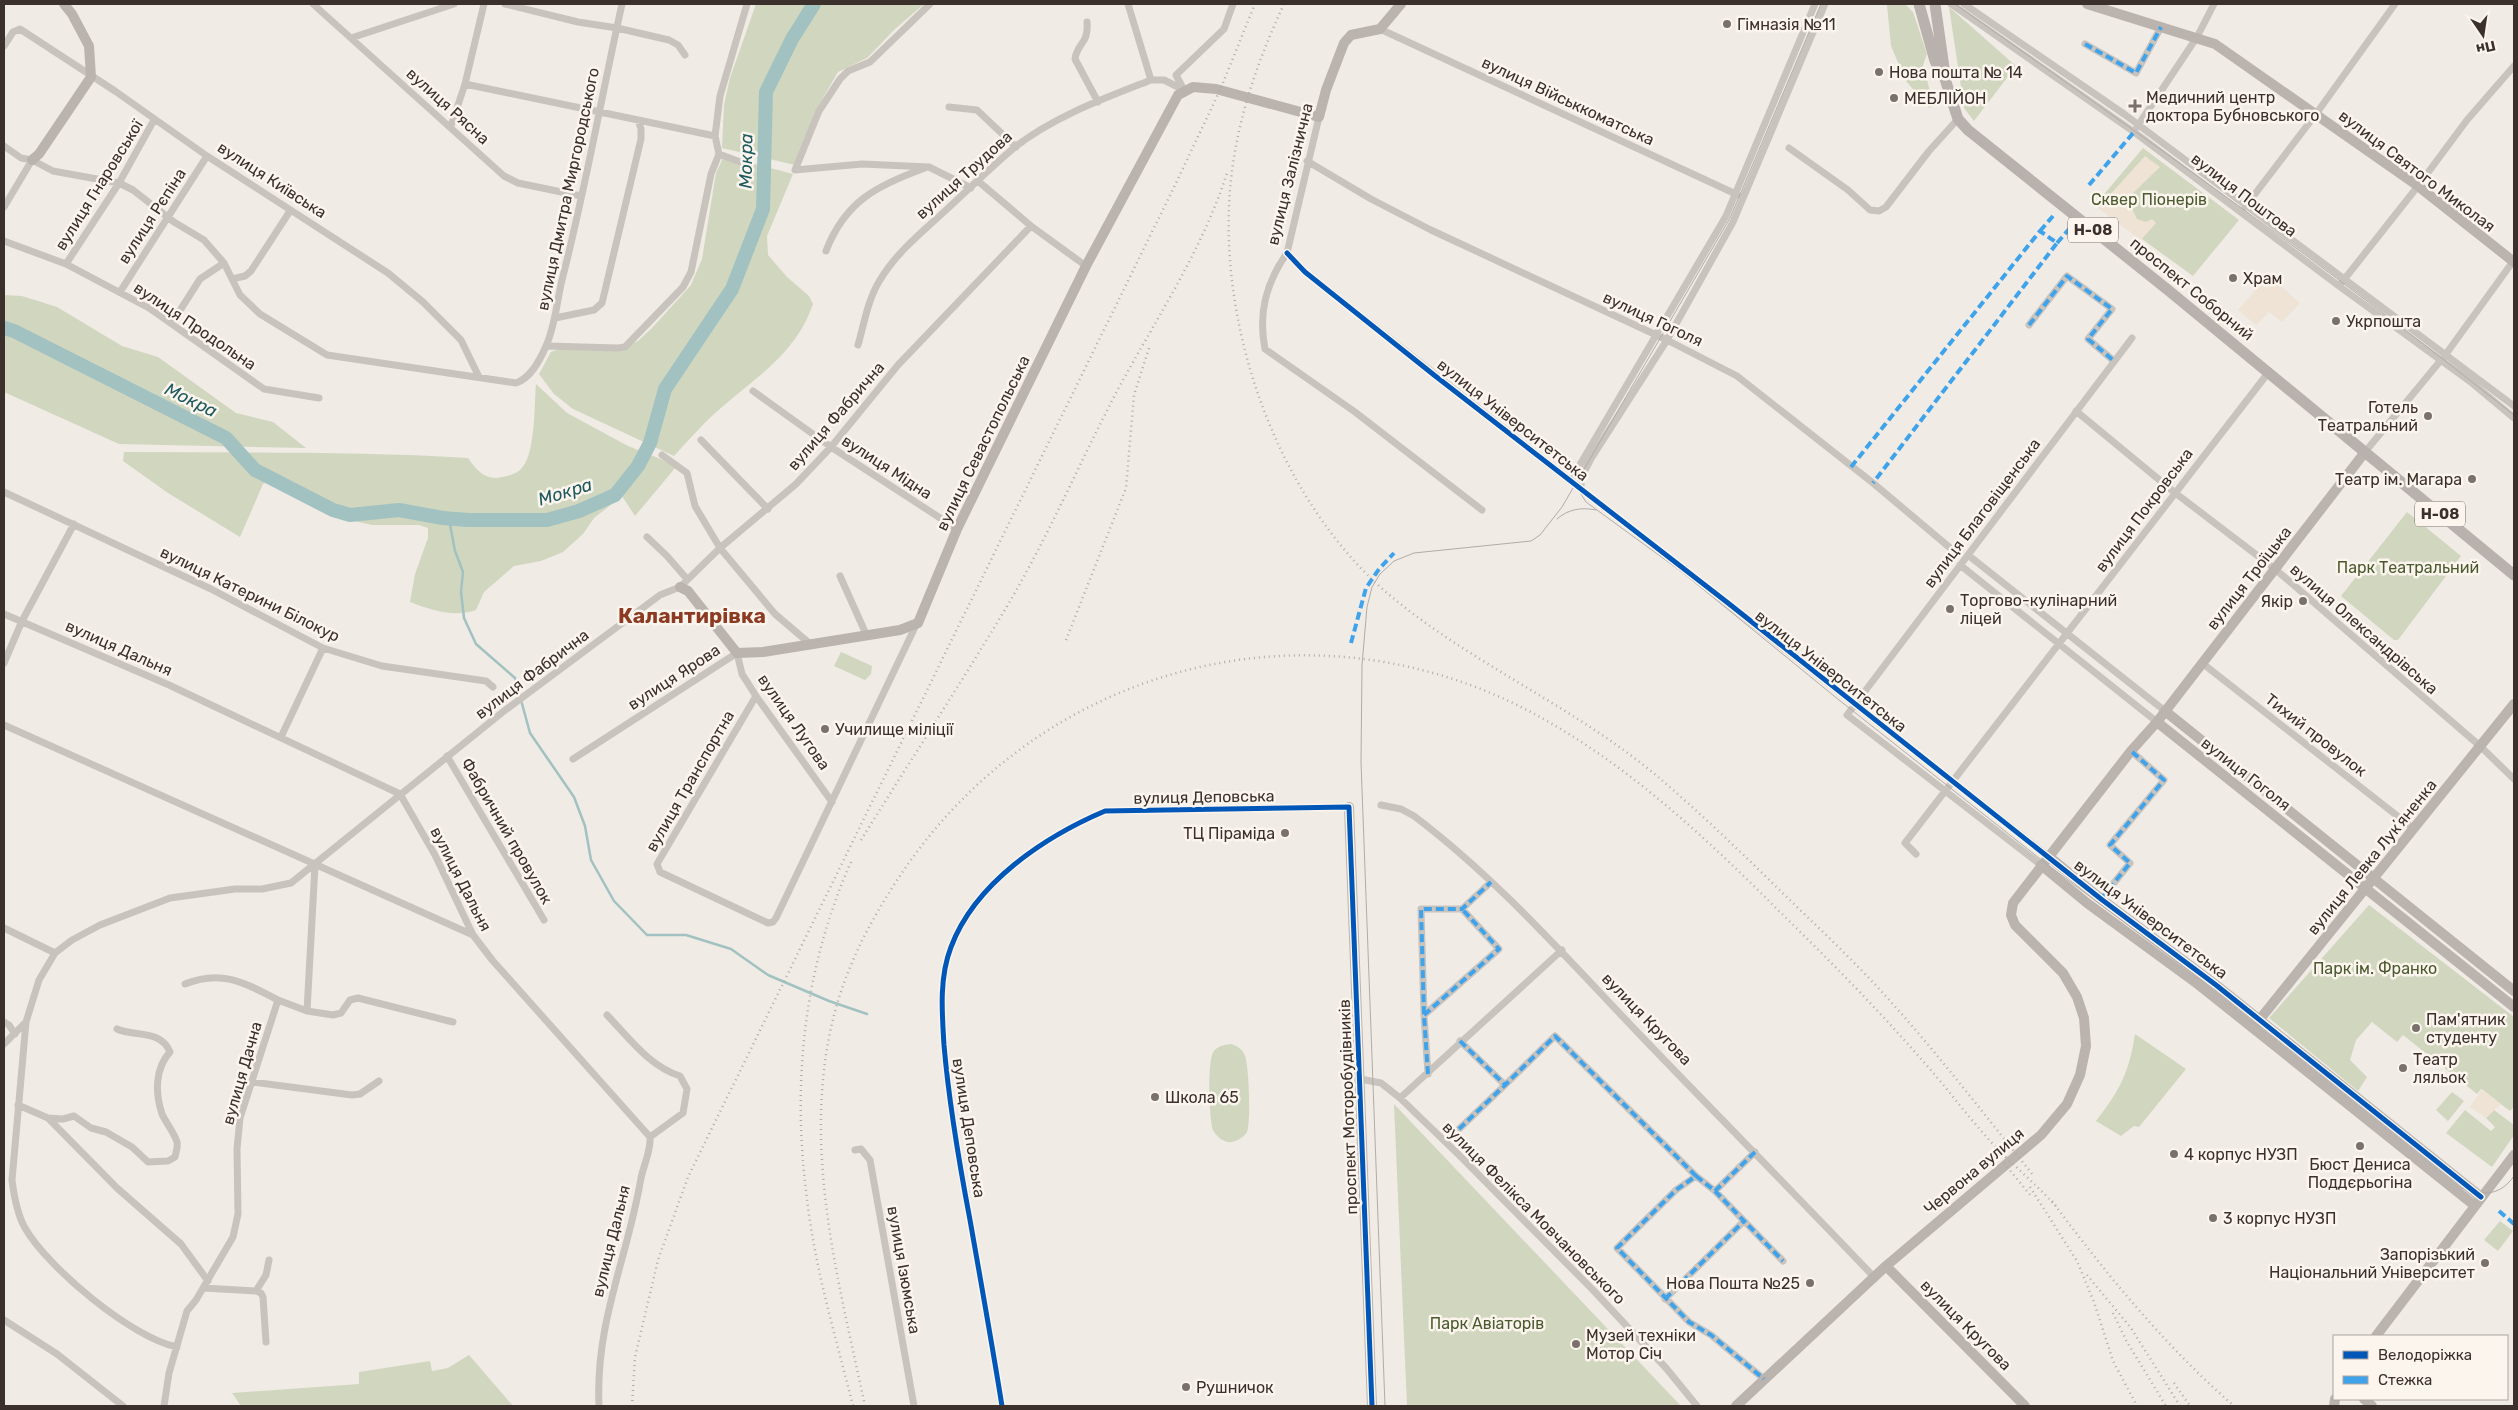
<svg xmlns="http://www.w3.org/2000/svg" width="2518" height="1410" font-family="Rubik,sans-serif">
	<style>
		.green { fill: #d1d6bf }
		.plaza { fill: #eee3d5 }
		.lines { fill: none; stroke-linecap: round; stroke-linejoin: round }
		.stream { stroke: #a1c2c1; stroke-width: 2.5 }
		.river { stroke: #a1c2c1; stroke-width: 14 }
		.street { stroke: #c9c3be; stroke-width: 7 }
		.secondary { stroke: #bab3ae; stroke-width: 10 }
		.primary { stroke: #b8b1ad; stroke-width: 11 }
		.tram { stroke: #b1aca8; stroke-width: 1 }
		.rail { stroke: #b1aca8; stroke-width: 2.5; stroke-dasharray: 1 4; stroke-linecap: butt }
		.quiet { stroke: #3fa3eb; stroke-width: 4; stroke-dasharray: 8 4; stroke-linecap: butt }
		.cycleway-casing { stroke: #fbf5ee; stroke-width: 8 }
		.cycleway { stroke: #0057b8; stroke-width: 5 }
		.poi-dot { fill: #7a716c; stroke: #fbf5ee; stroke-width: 2 }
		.labels { text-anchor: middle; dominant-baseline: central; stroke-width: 5; stroke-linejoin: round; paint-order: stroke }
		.shield { fill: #fbf5ee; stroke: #756b66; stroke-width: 1 }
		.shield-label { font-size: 15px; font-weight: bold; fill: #3b302b }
		.poi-label { font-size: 16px; fill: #3b302b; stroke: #fbf5ee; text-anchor: start }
		.street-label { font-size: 16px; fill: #3b302b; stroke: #fbf5ee }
		.park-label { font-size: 16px; fill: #4a5a2e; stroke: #fbf5ee }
		.water-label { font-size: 18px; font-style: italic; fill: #1f5a5e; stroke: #fbf5ee }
		.district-label { font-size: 21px; font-weight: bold; fill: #8c3b22; stroke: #fbf5ee }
	</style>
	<rect width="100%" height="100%" fill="#f0ebe5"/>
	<path class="green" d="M756,4H924L895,29L867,58L838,72L816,110L795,165L722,148L724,105L730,78Z
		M1889,4H1905L1913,12L1927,54L1923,65L1934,106L1929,108L1906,81L1891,46L1887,5Z
		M1949,7L2016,66L1974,121L1964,108L1963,100Z
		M2143,148L2239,220L2193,276L2095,205Z
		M729,157L793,174L767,236L768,255L787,277L809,296L813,304C795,356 753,379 714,414C700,427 687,442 674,456L573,409L554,394L539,374L551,352L570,345L619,349L638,341L652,328L691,285L702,259L716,173L723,158Z
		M4,295L22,296L57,307L122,346L158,357L236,413L273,422L306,448L119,444L4,392Z
		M536,384L567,413L628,446L663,460L675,468L635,516L622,496L594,518L583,534L563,552L541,561L514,566L484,592L476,610C455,618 431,610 410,602L415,574L428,538V528L419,525H372L337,517L271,480L263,484L240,537L168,493L123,461L124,452C239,453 354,451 468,458C477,471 486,481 502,477C509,476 515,474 520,470C536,456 534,405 536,384Z
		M2407,512L2461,556L2398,640H2394L2341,596Z
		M841,652L872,666L871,674L865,680L834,666Z
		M2369,905L2514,1017V1107L2510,1111L2481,1089L2477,1094L2403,1035L2397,1042L2372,1022L2356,1040L2350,1060L2367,1077L2358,1091L2269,1018Z
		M2135,1034L2186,1069L2139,1127L2134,1126L2121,1136L2096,1121C2120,1090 2129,1073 2135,1034Z
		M1231,1044C1237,1046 1243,1049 1245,1056C1249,1066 1251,1122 1247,1132C1243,1138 1235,1143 1228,1142C1222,1141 1216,1136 1213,1130C1209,1120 1207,1059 1214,1051C1218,1046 1224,1045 1231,1044Z
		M2452,1092L2464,1101L2448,1121L2436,1110Z
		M1394,1104L1681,1406H1407Z
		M2465,1110L2491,1131L2495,1127L2486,1118L2494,1110L2514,1125V1135L2492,1167L2446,1133Z
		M2500,1221L2513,1231L2498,1251L2484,1240Z
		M469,1355L513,1406H241L232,1393L359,1384V1372L430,1361L432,1371L448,1368Z"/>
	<path class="plaza" d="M2145,156L2160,167L2129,197V202L2137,219L2146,222L2152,219L2156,223L2141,240L2098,208Z
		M2268,275L2300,303L2282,322L2269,312L2256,325L2238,310Z
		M2482,1089L2501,1104L2486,1118L2470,1107Z"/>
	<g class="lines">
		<path class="stream" d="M449,519L455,551L463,572L461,592L464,618L476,644L515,678L530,733L574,797L585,826L591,860L614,901L647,935H686L731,949L768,975L829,1001L867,1014"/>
		<path class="river" d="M4,328L14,331L226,438L255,470L333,510L350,515L399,510L443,518L468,520H547L579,511L615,495L638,466L650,443L665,389L732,289L763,209L766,92L792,39L814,4"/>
		<path class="street" d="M313,4L504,176L518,183L581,196
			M505,4L578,22L617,28L669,40L678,45L685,55
			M930,4L870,62L848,71L840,79L819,111L795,170L862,164L929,167L971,188
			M1128,4L1151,80
			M1951,4L2134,132L2339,286L2472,383L2514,418
			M1964,4L2124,114L2514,406
			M1087,22C1089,44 1077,43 1075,59L1098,102
			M1380,29L1738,195
			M351,38L454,4
			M2085,44L2136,73L2161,27
			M4,46L13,32L20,29L115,91L207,156L388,273L423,302L461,340L479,377
			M465,84L715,136
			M1184,90L1176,75L1224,29L1233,4
			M949,107L977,110L1016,147
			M1319,117L1287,253C1266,283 1258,313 1265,349L1355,412L1482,510
			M451,126L465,84L484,4
			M2137,127L2197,37L2214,4
			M4,146L21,158L32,160L53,171L119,183L133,190L174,222L204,240L224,263L240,295L260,314L327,355L516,383C531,378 540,360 546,346C556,324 557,298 563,276C586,186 602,94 622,4
			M1789,148L1848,190L1870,210L1879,211L1886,207L1929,151L1958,119
			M719,154L751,166
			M1307,161L1371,199L1431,230L1667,340L1737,376L1873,483L1955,552
			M978,181L1031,226L1086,266
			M4,207L32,160
			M2245,207L2316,114L2395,4
			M4,241L66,264L149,308L264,389L319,398
			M826,251C845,201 878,185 925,168
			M1287,253L1305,272L2048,856
			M66,264L119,183L154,120
			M232,279L245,276L251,271L290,211
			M2339,286L2418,186L2467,120L2514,66
			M120,292L207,156
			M555,318L594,310L602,303L641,139V129L638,120
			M172,323L200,279L224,263
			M2029,325L2067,276L2112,309L2088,339L2114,361
			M858,345C864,324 868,299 880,280C896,253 922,232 945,211C968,190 991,167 1015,147C1055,116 1105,98 1151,80H1164L1184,90
			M547,346L618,348L625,347L683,287L691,272L711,174L719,154L715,136L720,96L747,4
			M753,391L831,447L957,529
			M2076,411L2174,492L2275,569L2480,746L2514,779
			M701,440L768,509
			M2365,452L2446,354L2514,260
			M662,455L687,473L695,506L720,548L775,614L809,643
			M1571,480L1726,216L1815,4
			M1581,489V478L1592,457L1667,340L1733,222L1825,4
			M4,492L211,589L323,648L382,666L486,681L493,687
			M647,537L667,556L687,579
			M1968,555L2165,711
			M1960,565L2157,722
			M840,576L866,634
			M4,614L169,685L400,794L435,855L473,935L493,961L650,1137C651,1151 644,1164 641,1178C628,1257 595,1322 599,1406
			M4,663L22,621L74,524
			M2202,663L2414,829
			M756,696L657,864L660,872L768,923L773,922L776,918L917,623
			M4,725L473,935
			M281,737L323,648
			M447,756L544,920
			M573,759L737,653L742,674L756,696L832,802
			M1381,805L1401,809L1414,816C1500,881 1571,963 1645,1040C1721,1119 1798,1197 1874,1277
			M1916,854L1905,843L2268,373
			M2041,865L1847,715L2132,338
			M2101,899L2130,863L2110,845L2164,780L2131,751
			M4,928L55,953
			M185,984C222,969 245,983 278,1000
			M307,1011L333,1015L341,1013L350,1000L358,998L453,1022
			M607,1015C629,1038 649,1066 680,1076L687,1089L683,1113L650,1137
			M1424,1015L1499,949L1462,909
			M4,1022L9,1025L15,1034
			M26,1022L12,1180C14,1196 17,1214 25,1228C48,1268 132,1338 177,1347
			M1460,1041L1505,1085L1555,1036L1696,1176
			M4,1044L26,1022L39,980L55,953L72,940L100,925L170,898L235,889H262L291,883L504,711L660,595L680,587L720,548L796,484L831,447L898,365L1031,226
			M1428,1074L1424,1015L1421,909H1462L1491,882
			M1360,1079L1381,1083L1400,1098L1459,1155L1593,1290L1666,1368L1697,1406
			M252,1082L352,1095L360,1094L379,1081
			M1400,1098L1562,950
			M18,1105L48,1118L117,1188L181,1244L208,1281
			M48,1118L63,1119L74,1116L91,1128L106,1132L132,1147L148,1162L168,1161L175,1157C176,1152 178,1147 177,1142C174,1132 166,1123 162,1114C155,1093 155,1068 170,1052C161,1029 134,1037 117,1029
			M1459,1129L1505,1085
			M855,1150L861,1149L870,1160L914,1406
			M1755,1152L1715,1191L1696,1176L1676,1190L1617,1248L1689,1322L1711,1335L1764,1379
			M1715,1191L1783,1261
			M204,1288L256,1291L266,1275L269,1260
			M256,1291L261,1293L263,1297L266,1342
			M1665,1299L1743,1222
			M4,1320L57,1354L123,1406
			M164,1406L169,1373L187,1311L196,1300L233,1237L238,1214L237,1149L240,1118L278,1000L307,1011L315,865
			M1002,1406C992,1344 981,1282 970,1220C959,1162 949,1104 944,1045C942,1013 939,978 951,947C975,883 1044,837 1105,811L1349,807"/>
		<path class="secondary" d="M2087,4L2215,44L2418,186L2514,262
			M32,160L39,154L91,77L89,46L72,14L64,4
			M680,587L688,591L737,653L763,652L900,630L918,623L957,529L1086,266L1178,95L1193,87L1216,89L1319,117L1326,90L1344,43L1351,35L1380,29L1401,4
			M2165,711L2514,991
			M2157,722L2514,1007
			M1349,807L1372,1406
			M2048,856L2101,899L2216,985L2481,1197
			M2041,865L2087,903L2199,985L2474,1205
			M2256,1024L2514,704
			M1886,1266L2025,1406
			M2376,1336L2514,1155
			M2364,1399L2372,1406
			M1736,1406L1886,1266L2041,1135L2067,1104L2080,1075L2086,1046L2084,1018L2077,997L2063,973L2015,925L2011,915L2013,903L2131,751L2157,722L2365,452
			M2334,1406L2335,1399"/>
		<path class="primary" d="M1919,4L1935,61L1944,78
			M1935,4L1946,82L1958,119L1968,130L2168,290L2514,575"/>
		<path class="tram" d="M1955,4C2144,137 2334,271 2514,415
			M1578,477L1579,491L1586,502L1682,572L1839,700L2044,862L2201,980L2461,1188C2483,1196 2500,1196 2514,1176
			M1557,519C1568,509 1582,507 1596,510
			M1385,1406L1361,762L1362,665L1367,607L1372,587L1380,574L1394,561L1414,553L1531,541L1540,535L1562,507L1730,218L1821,4"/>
		<path class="rail" d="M1284,4C1264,47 1246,94 1237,141C1204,297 1271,502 1398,602C1479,667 1577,709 1657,776C1705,817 1751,862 1796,906C1820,929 1844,952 1867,976C1926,1038 1979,1108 2033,1175
			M1066,640L1126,488L1134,395L1150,345
			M861,840C909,763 959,686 1006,608C1047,539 1079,464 1116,393C1155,320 1203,250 1228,170
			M851,862C803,970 792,1084 807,1199C815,1269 836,1338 853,1406
			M2004,1163L2031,1196
			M2030,1187L2077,1261L2094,1302L2113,1361L2137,1406
			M2052,1201C2106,1274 2166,1347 2234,1406
			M2087,1275L2131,1328L2180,1406
			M2113,1313L2127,1342L2166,1406
			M2174,1383L2190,1406
			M632,1406L635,1357L658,1260L688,1177L1177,181L1220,90L1255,4
			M865,1406C842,1297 811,1183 824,1070C832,999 856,944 894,885C1030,671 1298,593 1525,709C1620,758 1700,832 1775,907C1825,956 1875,1006 1921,1059C1952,1093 1979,1133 2013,1164C2028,1178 2042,1191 2056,1206"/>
		<path class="quiet" d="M2085,44L2136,73L2161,27
			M2089,185L2134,132
			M2040,231L2053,216
			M2057,243L2070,228
			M2029,325L2067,276L2112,309L2088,339L2114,361
			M1851,467L2040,231L2057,243L1873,483
			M1351,643L1366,588L1379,569L1394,553
			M2101,899L2130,863L2110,845L2164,780L2131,751
			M1424,1015L1499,949L1462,909
			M1460,1041L1505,1085L1555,1036L1696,1176
			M1428,1074L1424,1015L1421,909H1462L1491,882
			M1459,1129L1505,1085
			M1755,1152L1715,1191L1696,1176L1676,1190L1617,1248L1689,1322L1711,1335L1764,1379
			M1715,1191L1783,1261
			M2499,1211L2514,1224
			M1665,1299L1743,1222"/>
		<defs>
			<path id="cycleway" d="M1287,253L1305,272L1434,375L1728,603L2101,899L2216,985L2481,1197
				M1002,1406C992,1344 981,1282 970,1220C959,1162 949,1104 944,1045C942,1013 939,978 951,947C975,883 1044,837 1105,811L1349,807L1372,1406"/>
		</defs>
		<use href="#cycleway" class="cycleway-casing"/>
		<use href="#cycleway" class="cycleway"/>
	</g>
	<g class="poi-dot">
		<circle cx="1727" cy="24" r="5"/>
		<circle cx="1879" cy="72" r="5"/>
		<circle cx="1894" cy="98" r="5"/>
		<path d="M2132.5 98.5h5v5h5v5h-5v5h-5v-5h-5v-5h5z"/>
		<circle cx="2233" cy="278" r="5"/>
		<circle cx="2336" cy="321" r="5"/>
		<circle cx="2428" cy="416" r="5"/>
		<circle cx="2472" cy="479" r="5"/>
		<circle cx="2303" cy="601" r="5"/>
		<circle cx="1950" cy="609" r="5"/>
		<circle cx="825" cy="729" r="5"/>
		<circle cx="1285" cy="833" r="5"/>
		<circle cx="2416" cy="1028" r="5"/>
		<circle cx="2403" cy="1068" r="5"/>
		<circle cx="1155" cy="1097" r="5"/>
		<circle cx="2360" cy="1146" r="5"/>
		<circle cx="2174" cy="1154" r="5"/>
		<circle cx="2213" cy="1218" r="5"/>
		<circle cx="2485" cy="1263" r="5"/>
		<circle cx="1810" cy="1283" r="5"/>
		<circle cx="1576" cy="1344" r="5"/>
		<circle cx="1186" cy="1387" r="5"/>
	</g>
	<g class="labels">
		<g class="shield">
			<rect x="2068" y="217.5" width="50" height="25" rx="4"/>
			<rect x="2415" y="501.5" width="50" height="25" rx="4"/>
		</g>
		<g class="shield-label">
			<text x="2093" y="230">Н-08</text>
			<text x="2440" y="514">Н-08</text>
		</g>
		<g class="poi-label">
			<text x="1737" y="24">Гімназія №11</text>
			<text x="1889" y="72">Нова пошта № 14</text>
			<text x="2146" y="97">Медичний центр<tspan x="2146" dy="18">доктора Бубновського</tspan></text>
			<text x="1904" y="98">МЕБЛІЙОН</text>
			<text x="2243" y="278">Храм</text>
			<text x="2346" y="321">Укрпошта</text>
			<text x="2418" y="407" text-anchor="end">Готель<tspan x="2418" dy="18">Театральний</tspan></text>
			<text x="2462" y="479" text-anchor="end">Театр ім. Магара</text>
			<text x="1960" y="600">Торгово-кулінарний<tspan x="1960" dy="18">ліцей</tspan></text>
			<text x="2293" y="601" text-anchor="end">Якір</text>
			<text x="835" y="729">Училище міліції</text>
			<text x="1275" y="833" text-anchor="end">ТЦ Піраміда</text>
			<text x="2426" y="1019">Пам'ятник<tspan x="2426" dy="18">студенту</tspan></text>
			<text x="2413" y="1059">Театр<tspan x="2413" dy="18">ляльок</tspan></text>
			<text x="1165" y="1097">Школа 65</text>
			<text x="2184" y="1154">4 корпус НУЗП</text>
			<text x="2360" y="1164" text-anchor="middle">Бюст Дениса<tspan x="2360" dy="18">Поддєрьогіна</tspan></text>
			<text x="2223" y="1218">3 корпус НУЗП</text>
			<text x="2475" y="1254" text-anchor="end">Запорізький<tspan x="2475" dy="18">Національний Університет</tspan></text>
			<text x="1800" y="1283" text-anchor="end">Нова Пошта №25</text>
			<text x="1586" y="1335">Музей техніки<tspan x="1586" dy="18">Мотор Січ</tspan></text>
			<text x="1196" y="1387">Рушничок</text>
		</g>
		<g class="street-label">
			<text transform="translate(1568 101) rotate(25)">вулиця Військкоматська</text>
			<text transform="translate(448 106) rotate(42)">вулиця Рясна</text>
			<text transform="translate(2417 171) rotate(37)">вулиця Святого Миколая</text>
			<text transform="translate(1290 174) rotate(-76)">вулиця Залізнична</text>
			<text transform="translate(964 175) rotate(-42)">вулиця Трудова</text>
			<text transform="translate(272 180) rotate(33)">вулиця Київська</text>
			<text transform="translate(99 185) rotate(-58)">вулиця Гнаровської</text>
			<text transform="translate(568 189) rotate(-78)">вулиця Дмитра Миргородського</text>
			<text transform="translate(2244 195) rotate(37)">вулиця Поштова</text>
			<text transform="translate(152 216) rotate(-57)">вулиця Рєпіна</text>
			<text transform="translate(2192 289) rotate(39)">проспект Соборний</text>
			<text transform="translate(1653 319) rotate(25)">вулиця Гоголя</text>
			<text transform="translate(195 326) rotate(34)">вулиця Продольна</text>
			<text transform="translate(836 416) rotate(-49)">вулиця Фабрична</text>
			<text transform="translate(1513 420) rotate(38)">вулиця Університетська</text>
			<text transform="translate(983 443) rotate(-64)">вулиця Севастопольська</text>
			<text transform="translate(887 467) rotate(33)">вулиця Мідна</text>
			<text transform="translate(2144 510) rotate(-53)">вулиця Покровська</text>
			<text transform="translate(1982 513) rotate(-53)">вулиця Благовіщенська</text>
			<text transform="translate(2249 578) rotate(-52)">вулиця Троїцька</text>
			<text transform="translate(250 594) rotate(26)">вулиця Катерини Білокур</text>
			<text transform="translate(2364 629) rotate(41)">вулиця Олександрівська</text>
			<text transform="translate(119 648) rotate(24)">вулиця Дальня</text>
			<text transform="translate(1831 671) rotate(38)">вулиця Університетська</text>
			<text transform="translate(532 674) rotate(-37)">вулиця Фабрична</text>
			<text transform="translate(674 677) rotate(-33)">вулиця Ярова</text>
			<text transform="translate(794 722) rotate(55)">вулиця Лугова</text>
			<text transform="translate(2316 735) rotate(38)">Тихий провулок</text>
			<text transform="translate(2246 774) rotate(38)">вулиця Гоголя</text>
			<text transform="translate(690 781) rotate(-60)">вулиця Транспортна</text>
			<text transform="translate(1204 797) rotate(-1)">вулиця Деповська</text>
			<text transform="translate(507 831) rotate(60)">Фабричний провулок</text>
			<text transform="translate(2372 857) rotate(-51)">вулиця Левка Лукʼяненка</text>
			<text transform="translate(461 879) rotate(63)">вулиця Дальня</text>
			<text transform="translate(2151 919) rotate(37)">вулиця Університетська</text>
			<text transform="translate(1647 1019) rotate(46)">вулиця Кругова</text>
			<text transform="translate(242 1073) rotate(-74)">вулиця Дачна</text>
			<text transform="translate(1348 1107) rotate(-92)">проспект Моторобудівників</text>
			<text transform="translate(969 1128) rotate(81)">вулиця Деповська</text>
			<text transform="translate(1974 1171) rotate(-40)">Червона вулиця</text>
			<text transform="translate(1534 1213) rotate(45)">вулиця Фелікса Мовчановського</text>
			<text transform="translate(611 1241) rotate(-76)">вулиця Дальня</text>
			<text transform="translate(904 1270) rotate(80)">вулиця Ізюмська</text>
			<text transform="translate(1966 1325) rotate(45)">вулиця Кругова</text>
		</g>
		<g class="park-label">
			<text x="2149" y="199">Сквер Піонерів</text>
			<text x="2408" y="567">Парк Театральний</text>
			<text x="2375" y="968">Парк ім. Франко</text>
			<text x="1487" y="1323">Парк Авіаторів</text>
		</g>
		<g class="water-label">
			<text transform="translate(746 161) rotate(-89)">Мокра</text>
			<text transform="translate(191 400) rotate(26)">Мокра</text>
			<text transform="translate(565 492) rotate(-17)">Мокра</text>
		</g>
		<g class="district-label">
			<text x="692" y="615">Калантирівка</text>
		</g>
	</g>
	<rect width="2518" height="1410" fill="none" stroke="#3b302b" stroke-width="10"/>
	<rect x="2333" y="1335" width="175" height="65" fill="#fbf5ee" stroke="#aea6a0"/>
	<rect x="2343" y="1351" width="25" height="8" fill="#0057b8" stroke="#aea6a0"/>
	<text x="2378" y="1360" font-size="15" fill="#3b302b">Велодоріжка</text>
	<rect x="2343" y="1376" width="25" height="8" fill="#3fa3eb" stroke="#aea6a0"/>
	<text x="2378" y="1385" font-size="15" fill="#3b302b">Стежка</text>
	<g transform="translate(2483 35) rotate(167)" stroke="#fbf5ee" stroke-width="4" paint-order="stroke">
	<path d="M0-4L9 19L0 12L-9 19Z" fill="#3b302b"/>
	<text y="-8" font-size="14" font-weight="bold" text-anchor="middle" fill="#3b302b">Пн</text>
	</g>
</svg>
